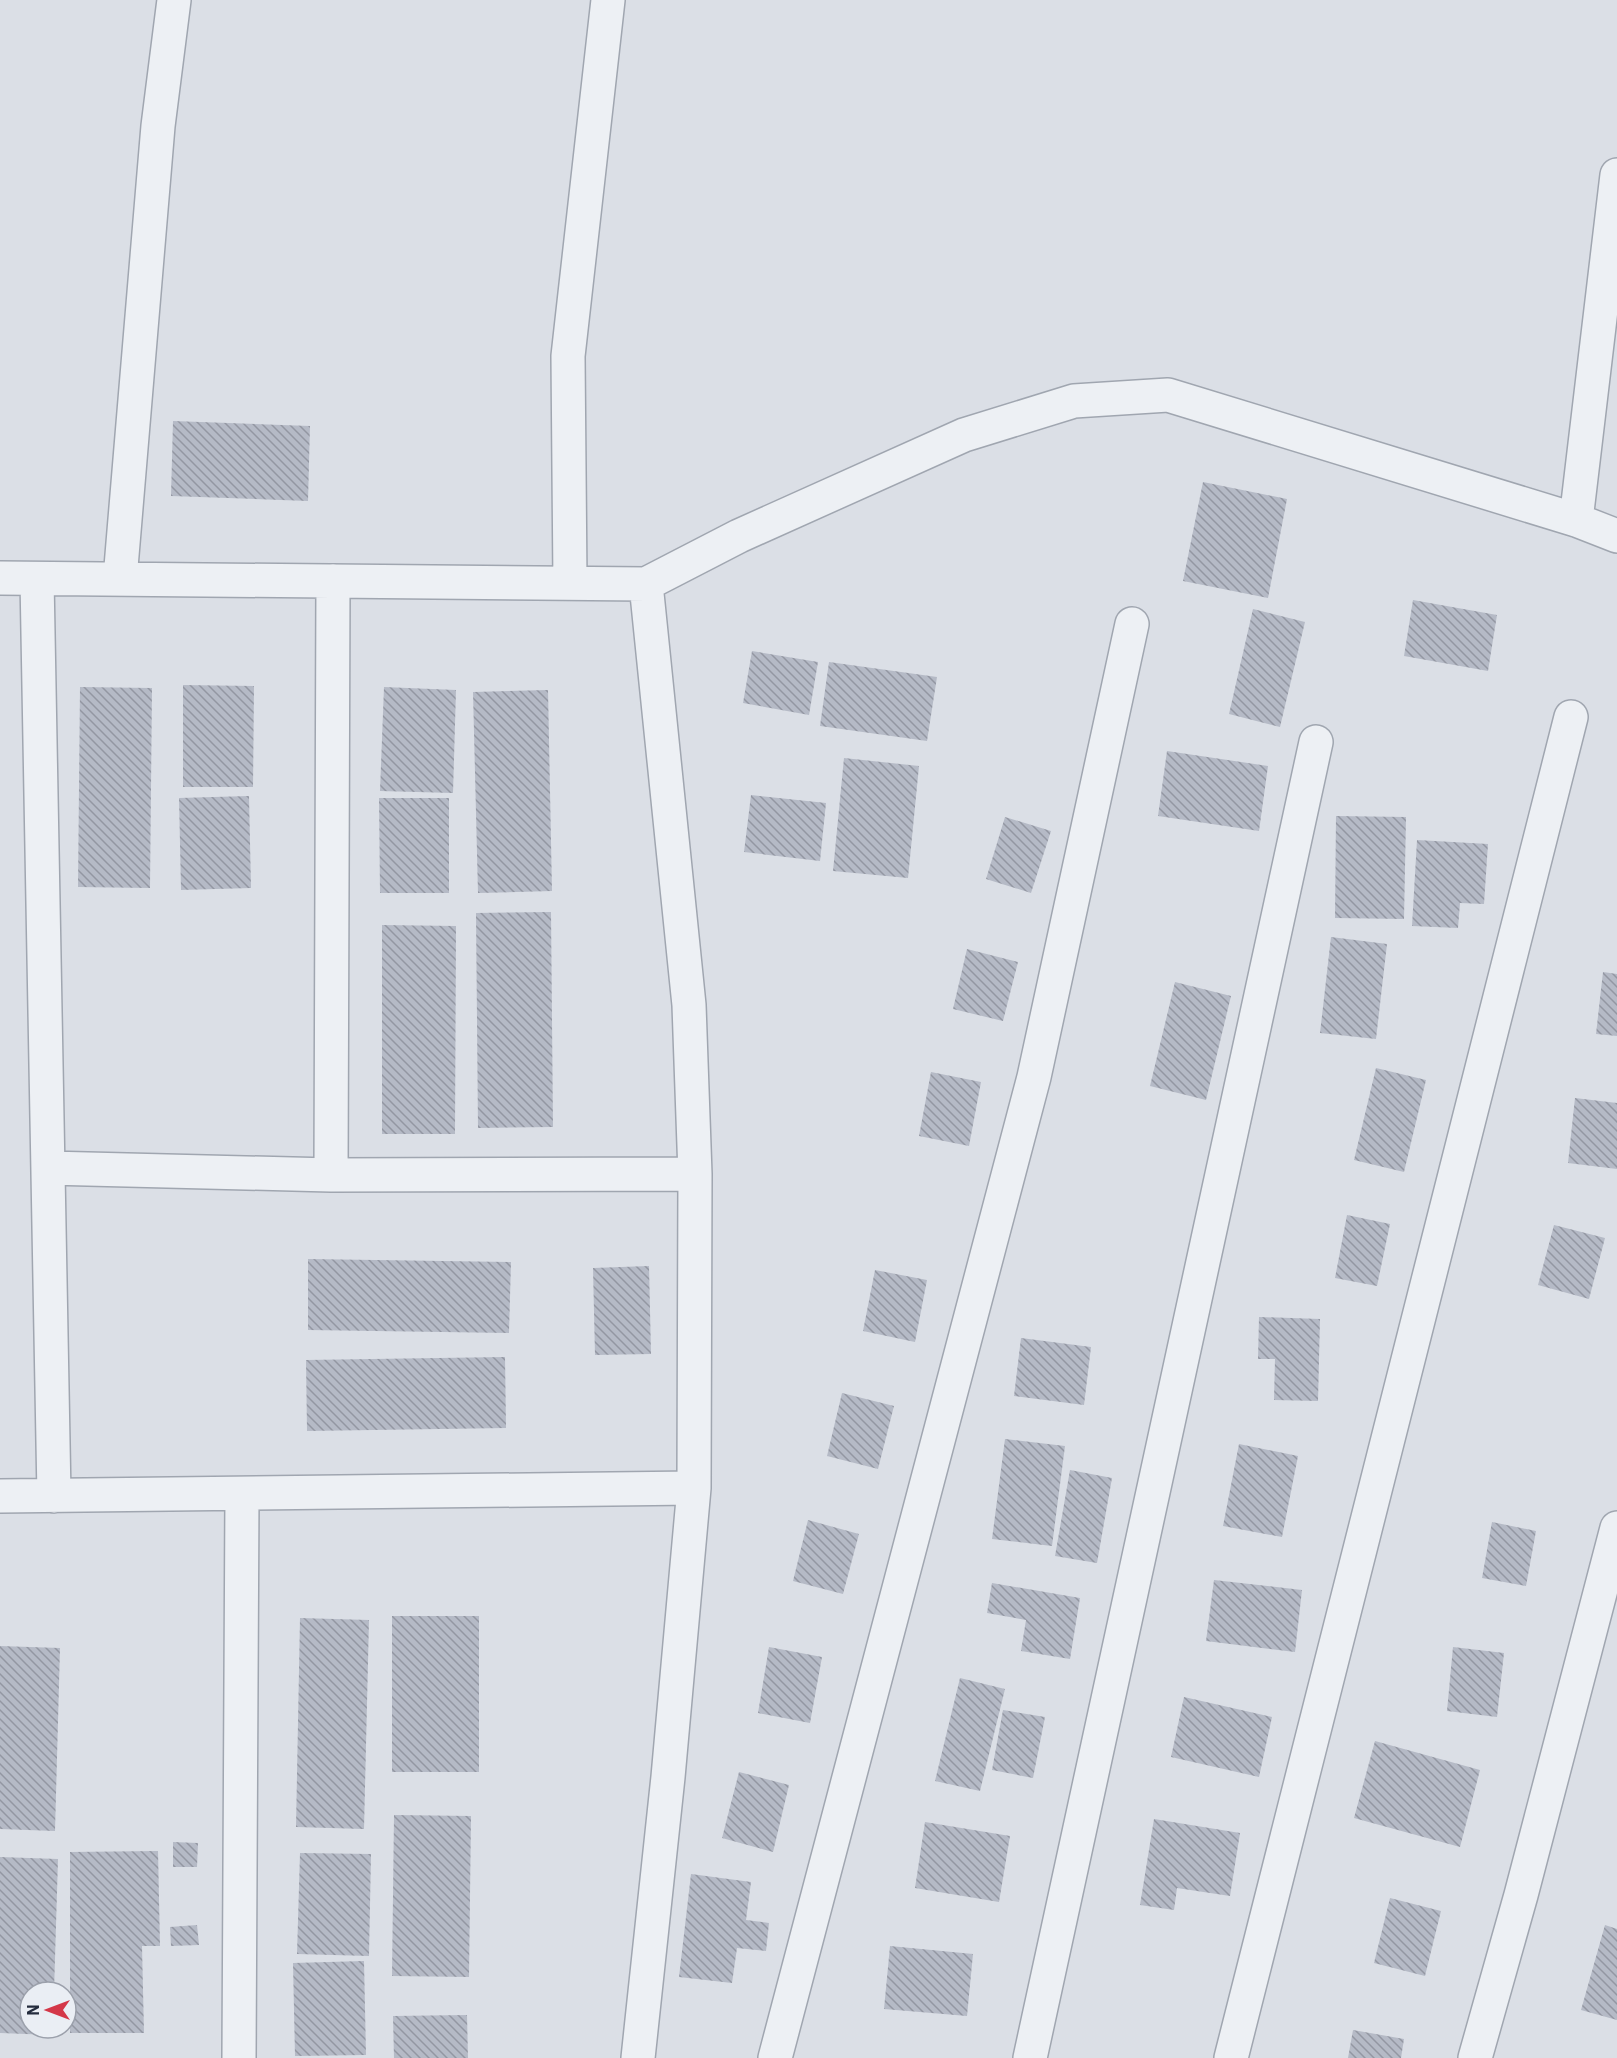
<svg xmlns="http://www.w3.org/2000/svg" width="1617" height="2058" font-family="'IBM Plex Sans',sans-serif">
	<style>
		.building { fill: url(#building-back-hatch) }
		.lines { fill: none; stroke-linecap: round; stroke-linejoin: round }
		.minor-casing { stroke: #a0a6b0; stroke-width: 36 }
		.minor { stroke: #edf0f4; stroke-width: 33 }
	</style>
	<defs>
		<pattern id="building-back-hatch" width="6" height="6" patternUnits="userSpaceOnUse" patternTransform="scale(1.5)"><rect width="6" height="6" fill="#b5bac6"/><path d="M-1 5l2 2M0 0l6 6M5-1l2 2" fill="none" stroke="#9397a2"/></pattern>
	</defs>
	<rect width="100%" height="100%" fill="#dbdfe6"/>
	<path class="building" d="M173,421L310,426L308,501L171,496Z
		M1203,482L1287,499L1268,598L1183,581Z
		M1413,600L1497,615L1488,671L1404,656Z
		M1253,609L1305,622L1280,727L1229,714Z
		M752,651L818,662L809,715L743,703Z
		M829,662L937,677L927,741L820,726Z
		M183,685L254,686L253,787H183Z
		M80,687L152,688L150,888L78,887Z
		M384,687L456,690L453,793L380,791Z
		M548,690L552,891L478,893L473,692Z
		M1167,751L1268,766L1259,831L1158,816Z
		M844,758L919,766L908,878L833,871Z
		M751,795L826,803L820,861L744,852Z
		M249,796L251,888L181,890L179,798Z
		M379,798H449V893H380Z
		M1336,816L1406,817L1404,919L1335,918Z
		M1005,817L1051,831L1031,893L986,879Z
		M1417,840L1488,844L1484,904L1460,903L1458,928L1412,926Z
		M551,912L553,1127L478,1128L476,913Z
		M382,925L456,926L455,1134H382Z
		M1331,937L1387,944L1376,1039L1320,1033Z
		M967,949L1018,962L1003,1021L953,1009Z
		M1603,972L1617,974V1036L1596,1034Z
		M1175,982L1231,996L1206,1100L1150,1086Z
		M1376,1068L1426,1080L1404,1172L1354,1160Z
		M931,1072L981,1082L969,1146L919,1136Z
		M1575,1098L1617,1103V1169L1568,1163Z
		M1347,1215L1390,1224L1377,1286L1335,1278Z
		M1554,1225L1605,1238L1589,1299L1538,1285Z
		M308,1259L511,1262L509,1333L308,1330Z
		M649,1266L651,1354L595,1355L593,1268Z
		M875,1270L927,1280L915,1342L863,1331Z
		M1259,1317L1320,1319L1318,1401L1274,1400L1275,1359H1258Z
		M1021,1338L1091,1347L1084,1405L1014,1396Z
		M505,1357L506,1428L307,1431L306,1360Z
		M842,1393L894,1406L878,1469L827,1456Z
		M1005,1439L1065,1446L1052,1546L992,1539Z
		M1239,1444L1298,1456L1282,1537L1223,1526Z
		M1070,1470L1112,1478L1097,1563L1055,1556Z
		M808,1520L859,1534L843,1594L793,1581Z
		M1492,1522L1536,1531L1526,1586L1482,1578Z
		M1214,1580L1302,1590L1295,1652L1206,1641Z
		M992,1583L1080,1598L1070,1659L1021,1651L1026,1620L987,1613Z
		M392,1616H479V1772H392Z
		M300,1618L369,1620L364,1829L296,1827Z
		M0,1646L60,1648L55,1831L0,1829Z
		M769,1647L822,1657L810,1723L758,1713Z
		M1453,1647L1504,1653L1497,1717L1447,1711Z
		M960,1678L1005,1689L980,1791L935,1781Z
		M1184,1697L1272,1717L1259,1777L1171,1757Z
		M1003,1710L1045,1717L1033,1778L992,1770Z
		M1375,1741L1480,1770L1460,1847L1354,1818Z
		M739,1772L789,1785L773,1852L722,1838Z
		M394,1815L471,1816L469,1977L392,1976Z
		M1154,1819L1240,1833L1230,1896L1177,1888L1174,1910L1140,1905Z
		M925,1822L1010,1836L999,1902L915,1888Z
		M173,1842L198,1843L197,1867H173Z
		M158,1851L160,1946H142L144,2033H70V1852Z
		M300,1853L371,1854L369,1956L297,1954Z
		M0,1857L58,1859L54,1992H30V2028H53L52,2035L0,2033Z
		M691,1874L751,1882L746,1920L769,1923L766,1951L737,1948L732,1983L679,1977Z
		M1390,1898L1441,1911L1425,1976L1374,1963Z
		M197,1925L199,1945L171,1946L170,1927Z
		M1605,1925L1617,1929V2020L1581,2010Z
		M890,1946L973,1954L967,2016L884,2009Z
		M364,1961L366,2055L295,2056L293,1963Z
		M467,2015L468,2058H394L393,2016Z
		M1353,2030L1404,2039L1401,2058H1348Z"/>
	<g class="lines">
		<defs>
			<path id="minor" d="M1576,520L1617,175
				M0,578L646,584L739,536L964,435L1074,401L1168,395L1576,520L1617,536
				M37,579L54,1496
				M120,579L158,126L174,0
				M570,583L568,356L608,0
				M48,1168L331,1175L695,1174
				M331,1175L333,581
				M0,1496L694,1488
				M239,2058L242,1494
				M638,2058L668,1777L694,1488L695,1174L689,1005L646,584
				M775,2058L1034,1077L1132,624
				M1030,2058L1316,742
				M1231,2058L1571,717
				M1475,2058L1521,1895L1617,1528"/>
		</defs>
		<use href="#minor" class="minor-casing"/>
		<use href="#minor" class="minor"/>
	</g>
	<g transform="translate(48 2010) rotate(270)"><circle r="28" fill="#eaeef4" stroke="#9ba0ab" stroke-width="1.5"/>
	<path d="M0-4.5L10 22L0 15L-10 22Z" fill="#d43748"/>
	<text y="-9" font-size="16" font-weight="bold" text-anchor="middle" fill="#242c3d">N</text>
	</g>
</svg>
